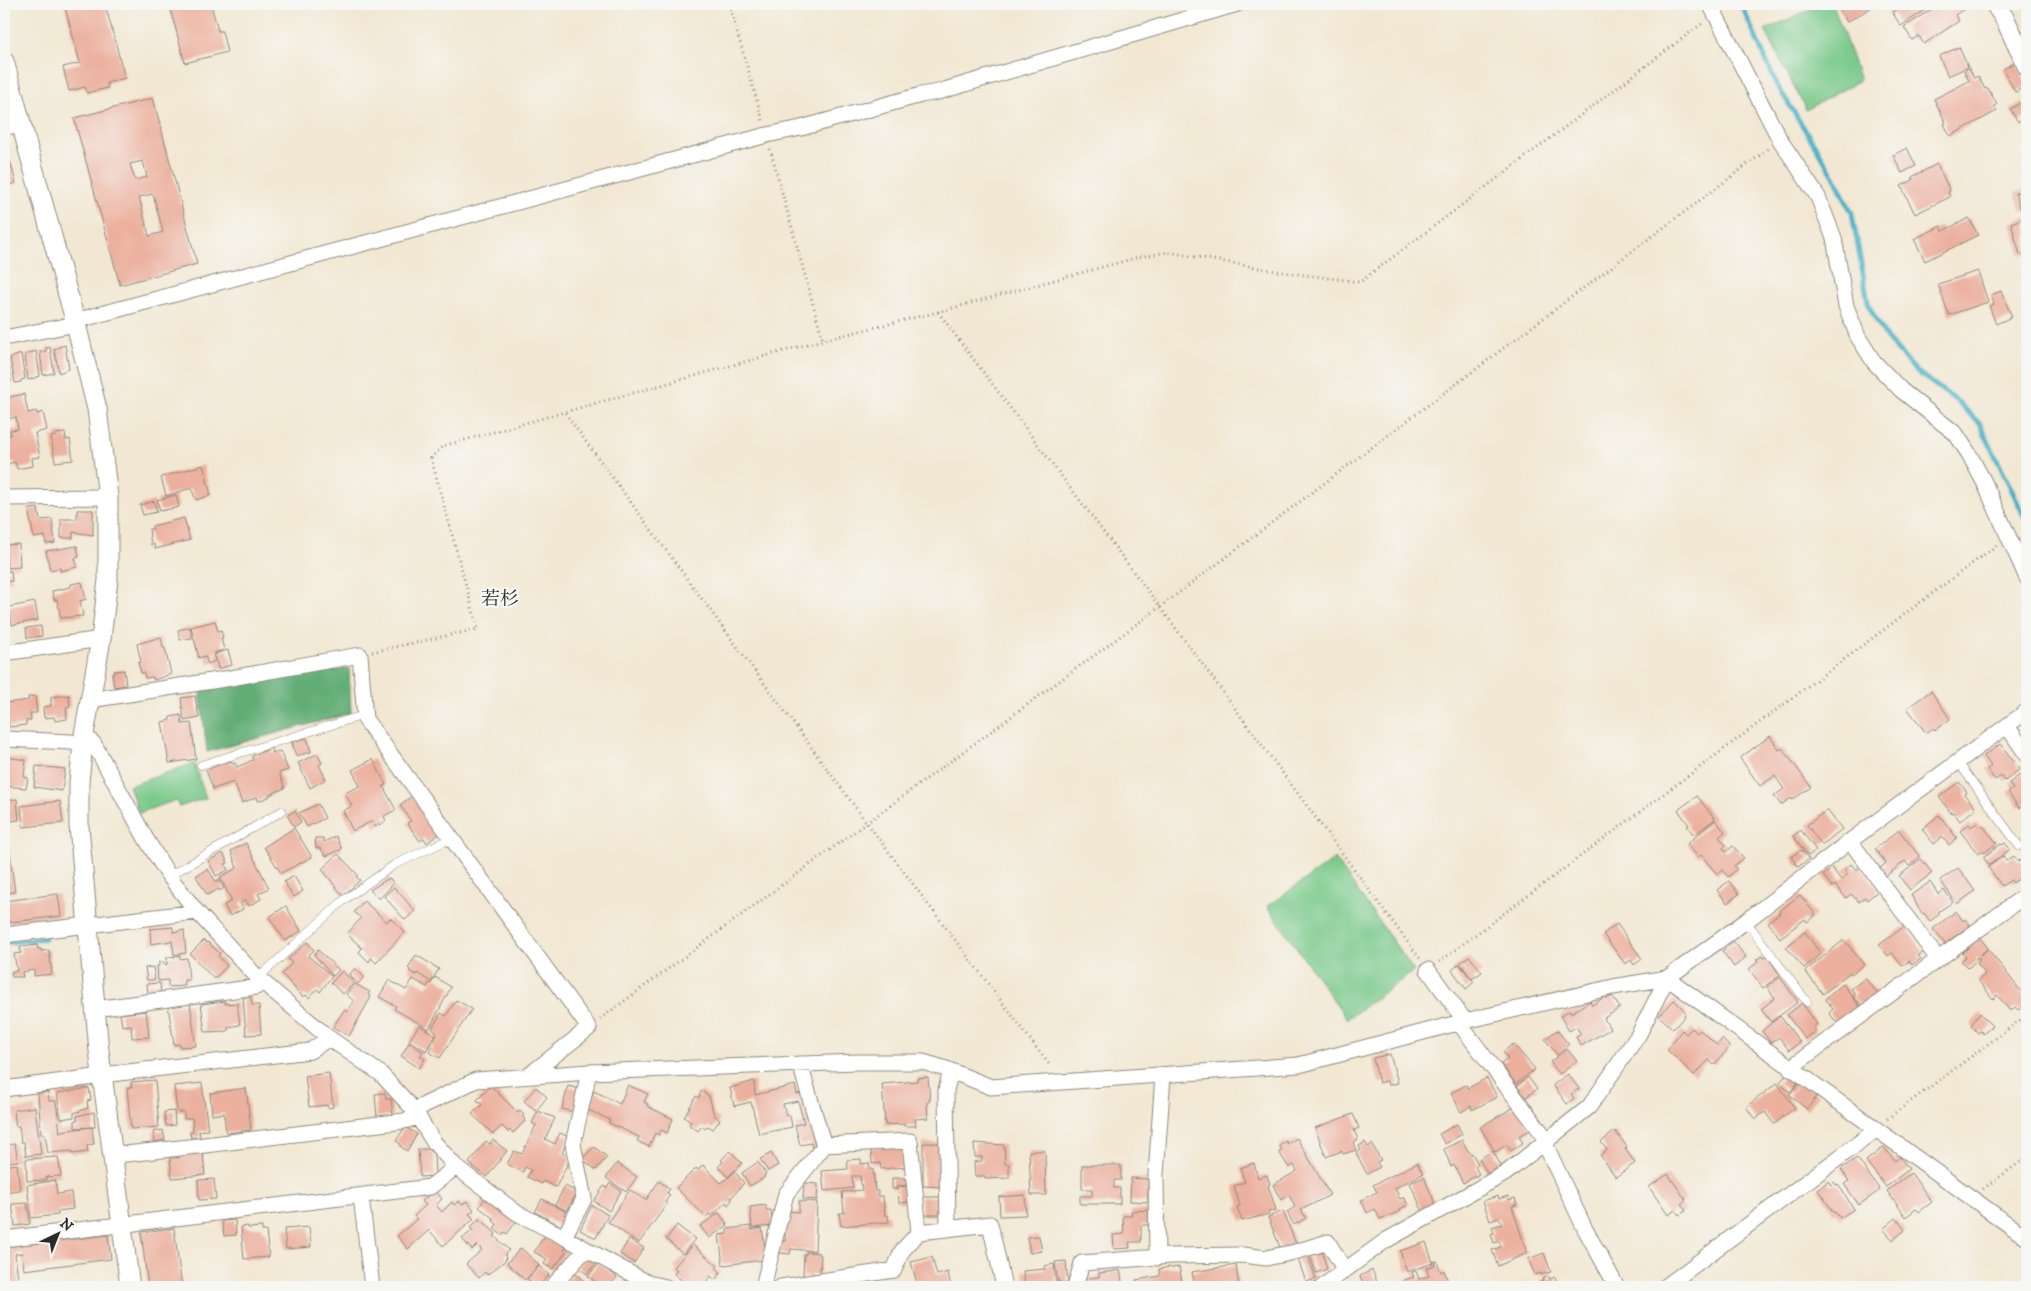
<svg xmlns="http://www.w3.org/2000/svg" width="2031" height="1291" font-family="'IM FELL DW Pica','Noto Serif JP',serif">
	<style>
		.green { fill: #79c98a; stroke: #527a5a }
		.forest { fill: #62ad76; stroke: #466c50 }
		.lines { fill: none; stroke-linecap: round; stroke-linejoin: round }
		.stream { stroke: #45b0c4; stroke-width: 5 }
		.building { fill: #ecb09e; fill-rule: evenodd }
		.service-casing { stroke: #8e897e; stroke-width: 9 }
		.minor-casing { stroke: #8e897e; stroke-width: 17 }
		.tertiary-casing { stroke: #8e897e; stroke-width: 21 }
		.path { stroke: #8e897e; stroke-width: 3; stroke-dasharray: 1 4; stroke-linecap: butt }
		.service { stroke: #fff; stroke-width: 8 }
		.minor { stroke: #fff; stroke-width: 15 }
		.tertiary { stroke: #fff; stroke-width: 19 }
		.labels { text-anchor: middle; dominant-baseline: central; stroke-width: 5; stroke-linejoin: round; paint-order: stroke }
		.neighbourhood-label { font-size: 19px; fill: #2b2b2b; stroke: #f6f6f2 }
	</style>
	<rect width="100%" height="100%" fill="#f6f6f2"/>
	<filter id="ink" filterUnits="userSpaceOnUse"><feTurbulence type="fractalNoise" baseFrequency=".02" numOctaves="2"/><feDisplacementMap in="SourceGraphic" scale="10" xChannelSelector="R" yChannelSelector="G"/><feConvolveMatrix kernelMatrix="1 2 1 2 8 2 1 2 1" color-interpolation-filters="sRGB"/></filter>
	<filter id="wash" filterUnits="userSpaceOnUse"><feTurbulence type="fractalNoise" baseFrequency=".0096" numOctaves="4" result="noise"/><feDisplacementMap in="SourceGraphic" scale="20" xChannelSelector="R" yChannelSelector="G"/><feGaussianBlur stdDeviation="1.12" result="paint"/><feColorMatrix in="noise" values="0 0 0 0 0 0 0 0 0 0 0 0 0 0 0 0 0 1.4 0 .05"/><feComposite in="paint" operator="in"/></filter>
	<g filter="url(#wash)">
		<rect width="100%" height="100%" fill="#f2e7d2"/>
		<path class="green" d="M1822,4H1833L1860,80L1806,110L1765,30Z
			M194,763L206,798L179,807L176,800L139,813L129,786Z
			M1335,859L1414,971L1347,1019L1267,906Z"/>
		<path class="forest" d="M349,668L351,713L207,752L200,691Z"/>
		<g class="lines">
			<path class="stream" d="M1741,4L1777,85L1834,176L1852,213L1869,307L1887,339L1916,371L1958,402L1980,424L2027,522
				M4,943L45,938"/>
		</g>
		<g id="blocks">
			<path class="building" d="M64,4H105L125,78L107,83L108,88L87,93L85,87L69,91L63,67L80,63Z
				M169,4H211L218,31H222L227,52L185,63Z
				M1836,4H1870L1872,7L1847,22Z
				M1893,4H1925L1928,8L1901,26L1892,12L1896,10Z
				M1940,4L1941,7L1946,4H1972L1955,15L1959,21L1924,44L1919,36L1912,40L1904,27Z
				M1959,47L1968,67L1948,76L1939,56Z
				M2016,62L2027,86L2015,92L2003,69Z
				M1969,68L1974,78L1978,76L1985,89L1988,88L1997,105L1994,106L1997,111L1950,136L1944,124L1946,123L1934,99L1969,81L1964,71Z
				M153,98L197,264L120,285L74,118ZM143,161L147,177L135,180L130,164ZM153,194L163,232L149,236L139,197Z
				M2022,102L2027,111V116L2018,122L2010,109Z
				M1907,148L1916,166L1902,173L1893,155Z
				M10,160L16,183L4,187V161Z
				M1937,164L1950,191L1948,192L1950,197L1915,214L1901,186L1913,180L1912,177Z
				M2027,189V209L2021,211L2015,193Z
				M2027,217V253L2020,255L2011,223Z
				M1969,218L1978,235L1925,261L1914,239L1941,226L1943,231Z
				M1978,271L1988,302L1949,315L1938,284Z
				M2001,291L2012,317L1996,324L1989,306L1994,304L1991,295Z
				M65,345L69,369L59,373L54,349Z
				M50,347L54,373L43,375L40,352L46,351V348Z
				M36,351L40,376L28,380L25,355Z
				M21,354L25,379L21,380V382L15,383L10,358Z
				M4,357H7L11,382L4,383Z
				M24,394L28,413L36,411L37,414L43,412L47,430L35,433L40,457L32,458L33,466L17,469L15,462L4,465V434L6,436L11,435L10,430L18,429L16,417L4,420V398Z
				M65,433L66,440L70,439L73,460L55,462L51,437L56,436L55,434Z
				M203,465L211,495L196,500L191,488L166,496L161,477Z
				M176,495L179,507L160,511L157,500Z
				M154,501L157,512L143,515L140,505Z
				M38,508L40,520L52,519L55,543L46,544L45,536L34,538L28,509Z
				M77,510H93V535L73,532V538H61V519H77Z
				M184,518L190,540L155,549L154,544L151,545L149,529H153L152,526Z
				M19,544L20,567L7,568L5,545Z
				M77,546L79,557L75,558L77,567L60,571V568L50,570L46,551Z
				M4,571H11L12,581L4,582Z
				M82,582L86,599L80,601L83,616L61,618L57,599L54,600L52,591L71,587V584Z
				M35,602L38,620L12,625L10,616L4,617V608Z
				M215,621L218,631L221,630L223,638H221L224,650L213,653L215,661L208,664L205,656L199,658L191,627Z
				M41,626L42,636L27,638L26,628Z
				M190,627L192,638L180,640L178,630Z
				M161,637L163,648H165L171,674L154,680L153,677L145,678L144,673H141L138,663L141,662L137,644Z
				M228,650L232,665L218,669L215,654Z
				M124,670L126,685L114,687L112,673H114V671Z
				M1931,691L1950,719L1935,731L1933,728L1926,733L1907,708Z
				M69,695L70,707L66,708L67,719L55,721L54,717L44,718L43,707L51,706V697Z
				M35,696L37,713H30L31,720L26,721V725L9,727L6,703L29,700L28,697Z
				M195,696L199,718L184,721L181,698Z
				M181,715L182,724L191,723L196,759L169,763L162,722L170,720V717Z
				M1770,736L1779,750L1782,748L1811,787L1792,800L1791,798L1781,805L1774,796L1784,789L1775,776L1760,786L1740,758Z
				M307,738L311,752L296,756L292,742Z
				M2000,744L2020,769L2005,781L2001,776L1995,780L1987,769L1991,766L1984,756Z
				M271,748L273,753L280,751L288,770L279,773L285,788L269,795V797L258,801L257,797L242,803L234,782L213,789L206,770L231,761L232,764L235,763L237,767L253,760L252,756Z
				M317,754L322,763L319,765L326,779L310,788L298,763Z
				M6,757L26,760L24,777L28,778L26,788L4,786Z
				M373,759L386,785L383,786L396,810L384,816L386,821L375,827L372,821L353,831L343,811L352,806L345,793L360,786L352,770Z
				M36,766L65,769L62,791L34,787Z
				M2024,772L2027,776V802L2019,808L2008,792L2013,789L2009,783Z
				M1959,782L1967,792L1964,794L1976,808L1960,821L1953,812L1951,813L1939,797Z
				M412,796L439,834L427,843L424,838L420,841L407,823L411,821L400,805Z
				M1697,796L1715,819L1694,835L1687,826L1689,825L1678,810Z
				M17,799L19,820L4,822V800Z
				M60,801L63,823L23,827L21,806Z
				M318,804L325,818L307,827L299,813Z
				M1827,810L1842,829L1822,845L1807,825Z
				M295,811L301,822L294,827L287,815Z
				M1939,815L1957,838L1949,845L1942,837L1934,844L1922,829Z
				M1715,820L1725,832L1719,837L1726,845L1723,848L1726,852L1733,846L1744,858L1734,866L1737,869L1728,877L1722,870L1717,874L1701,855L1698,857L1687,844Z
				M1977,823L1981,828L1983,826L1997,843L1984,853L1982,851L1978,854L1960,831L1969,824L1971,827Z
				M294,828L312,857L281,873L264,847Z
				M1801,830L1816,850L1808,856L1793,836Z
				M1899,830L1920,857L1909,866L1905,861L1885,877L1879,869L1886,863L1875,849Z
				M7,833L15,892L4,893V834Z
				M336,836L342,849L326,856L320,848H316L315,838H323L324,842Z
				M246,843L269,888L258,894L261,899L249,906L246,900L240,903L243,909L230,916L224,905L232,901L220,877L237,868L231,851Z
				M2005,843L2010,849L1989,865L1983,857L2001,844L2002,845Z
				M1801,850L1809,859L1798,867L1791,857Z
				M223,853L228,863L225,864L228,870L216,876L208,861Z
				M338,854L358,875L356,877L360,880L343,896L322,869Z
				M2003,856L2006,861L2014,856L2018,862L2020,860L2027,870V873L2013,883L2011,880L2002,886L1988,867Z
				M1921,859L1932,873L1910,890L1899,876Z
				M1851,864L1856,870L1860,867L1879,890L1867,900L1865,897L1859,902L1851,894L1846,898L1835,885L1832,887L1823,875L1832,868L1841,880L1848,874L1844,870Z
				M1958,868L1975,891L1957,904L1940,880Z
				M208,869L216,882L219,880L224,888L220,891L219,889L207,895L196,876Z
				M294,876L303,891L294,897L284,882Z
				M389,878L394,883L379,899L370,890Z
				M1729,881L1739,894L1727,903L1717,890Z
				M1930,882L1938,894L1944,890L1953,902L1938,912L1940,914L1930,921L1924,913L1922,914L1911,895Z
				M394,887L415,911L405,920L384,896Z
				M58,894L61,916L4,923V901Z
				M1800,895L1816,915L1807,922L1805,919L1780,938L1768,922L1780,913L1778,912Z
				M364,901L387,922L390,918L405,932L376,963L371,958L369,962L359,952L362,948L347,934L361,918L354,912Z
				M286,906L301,931L285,941L269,917Z
				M1956,911L1963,921L1965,919L1970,925L1945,944L1933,929Z
				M1617,924L1642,959L1634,965L1631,960L1625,964L1603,934Z
				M1905,926L1924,952L1918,956L1921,959L1912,965L1909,961L1902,966L1892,953L1888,956L1879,945Z
				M173,927V932L184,930L186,953L174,955L172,941L151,944L150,929Z
				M1805,932L1821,954L1804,968L1786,947Z
				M1980,938L1988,948L1980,955L1988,949L2027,999L2025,1001L2027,1004L2018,1010L2015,1007L2010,1011L1997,995L1993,999L1978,980L1985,974L1977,963L1980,960L1978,957L1976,958L1977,960L1968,968L1961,961L1966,957L1962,953Z
				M204,940L207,943L208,942L220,954L218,956L227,966L214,979L190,954Z
				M1844,940L1864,965L1851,974L1850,972L1823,994L1805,971Z
				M307,942L314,950L308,956L332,976L320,992L317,989L309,998L306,995L303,997L282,974L292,963L288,959Z
				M1734,942L1746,957L1734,967L1722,951Z
				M37,945L38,949H41V951L49,950L52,974L34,976V970L22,972L23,977H12L11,972L17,971L14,954L21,953L20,947Z
				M318,950L339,970L333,976L314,955Z
				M416,955L439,969L431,982L417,973L416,975L409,971L410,970L408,968Z
				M180,956V959L187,958L189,980H184L185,986L168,987V980L158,981L157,966H159V962H164V965L167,964V957Z
				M1469,956L1482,972L1472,979L1460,963Z
				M1762,956L1764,958L1767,956L1780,975L1763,988L1749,969L1758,962L1756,960Z
				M1459,964L1474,982L1466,989L1452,970Z
				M153,967L155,980H147L145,968Z
				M355,968L364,977L358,984L349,975Z
				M342,971L354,983L343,994L331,983Z
				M435,977L451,987L429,1029L394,1009L396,1006L379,997L389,980L406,990L413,979L427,987L429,983L431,984Z
				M1780,977L1798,1002L1771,1022L1761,1009L1775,998L1767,987Z
				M1865,978L1878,994L1862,1007L1853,996L1856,994L1851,989Z
				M160,983L161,992L148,994L147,984Z
				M355,984L370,992L368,995L371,997L349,1036L333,1027L344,1010L347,1012L354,1001L346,994Z
				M1843,984L1860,1007L1838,1024L1829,1013L1833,1009L1825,999Z
				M1606,996L1607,999L1612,996L1620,1008L1604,1018L1610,1029L1581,1046L1576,1037L1581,1034L1576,1027L1569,1031L1560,1016L1570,1010L1571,1013L1590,1001L1592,1005Z
				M243,997H251L252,1005H259L261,1034L246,1035Z
				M456,1000L472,1009L440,1058L429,1052L433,1046L431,1045L437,1034L432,1028L441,1013L446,1016Z
				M1674,1000L1686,1012L1684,1014L1685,1016L1673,1029L1659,1016Z
				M225,1001V1004L237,1003L240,1025L228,1027V1031L205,1032L201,1004Z
				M190,1003L196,1046L180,1047V1044L174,1045L168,1006Z
				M1802,1003L1817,1024L1813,1027L1816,1031L1805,1039L1787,1015Z
				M146,1011L149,1037L132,1038L131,1025L122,1026L120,1014Z
				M1980,1013L1992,1026L1983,1034L1981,1031L1978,1033L1971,1025Z
				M1780,1016L1800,1042L1789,1050L1779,1037L1771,1043L1762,1031Z
				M419,1025L435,1035L426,1051L409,1041Z
				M1692,1028L1697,1033L1700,1030L1717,1045L1722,1039L1730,1047L1714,1065L1709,1060L1694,1075L1667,1050L1682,1030L1686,1034Z
				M1557,1030L1569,1045L1557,1055L1545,1039Z
				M409,1043L423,1052L420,1056L425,1059L419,1068L401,1056Z
				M1513,1044L1535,1069L1516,1084L1501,1064L1508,1059L1503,1052Z
				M1567,1049L1577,1061L1560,1074L1550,1062Z
				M1390,1054L1398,1083L1388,1085L1387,1081L1379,1083L1373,1058Z
				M329,1073L333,1107L328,1108L327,1105L309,1107L305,1076Z
				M1568,1074L1579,1089L1571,1094L1574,1098L1567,1104L1553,1085Z
				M1787,1074L1798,1083L1790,1092L1779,1083Z
				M928,1077L930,1101L927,1102L928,1118L915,1119L916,1126H904V1124L885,1125L882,1084L917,1081V1078Z
				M1528,1077L1537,1089L1526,1097L1517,1086Z
				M1487,1078L1497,1097L1472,1110L1471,1106L1461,1112L1451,1093L1466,1085L1468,1088Z
				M155,1080L159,1127L131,1129L127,1088L132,1087L131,1082Z
				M754,1081L755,1095L795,1085L797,1094L806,1092L819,1147L812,1149L811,1143L800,1145L795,1125L804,1123L798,1101L783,1104L786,1116L790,1115L792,1127L759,1134L751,1102L734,1106L730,1088Z
				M1800,1082L1818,1095L1807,1109L1789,1095Z
				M202,1083L208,1130L199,1131L200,1137L191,1138L190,1132H193L192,1118L184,1119V1112H177L174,1086Z
				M1777,1083L1795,1108L1774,1124L1765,1112L1755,1119L1746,1107Z
				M628,1085L648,1094L644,1102L648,1104L647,1106L673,1119L667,1133L661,1130L659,1135L655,1133L649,1147L637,1141L639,1137L609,1123L610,1120L586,1109L594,1091L620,1104Z
				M491,1086L518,1113L520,1111L524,1115L522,1117L526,1120L513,1133L510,1130L508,1132L502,1126L493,1134L472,1114L482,1105L477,1100Z
				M568,1086L580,1089L574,1112L562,1109Z
				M536,1087L547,1097L536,1111L524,1101Z
				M89,1088L91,1100L87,1101L88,1108L74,1113V1117L61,1119L57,1093Z
				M246,1088L251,1130L226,1133L224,1113L212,1115L210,1093Z
				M701,1091L709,1096L714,1115L720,1120L713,1129L708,1126L705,1129L702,1126L698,1131L689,1125L691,1122L684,1117L696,1096L699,1098Z
				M48,1092L49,1101H56L60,1133L61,1131L92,1127L94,1144L87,1145L88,1152L72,1154V1151L48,1153L45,1134H41L38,1093Z
				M385,1093L386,1099H391L393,1115L377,1117L375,1094Z
				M1516,1106L1530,1130L1519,1136L1523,1143L1511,1151L1507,1145L1495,1152L1480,1127Z
				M35,1107L41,1154L26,1156L24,1142H21L19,1126L16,1127L14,1110Z
				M174,1111L175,1125L166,1126L164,1112Z
				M538,1111L555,1118L545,1139L555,1144L560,1133L569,1137L562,1153L570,1159L556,1187L543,1181L542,1184L527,1177L531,1170L525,1167L523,1172L507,1164L514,1151L522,1154L536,1125L532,1123Z
				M94,1112L95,1127L75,1128V1121L77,1120V1116Z
				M1353,1114L1359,1128L1354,1130L1358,1140L1353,1142L1356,1150L1343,1154L1342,1151L1326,1157L1315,1128Z
				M1457,1124L1462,1134L1445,1144L1439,1134Z
				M405,1127L417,1134L407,1151L400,1146L401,1144L396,1141Z
				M163,1130L165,1140L155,1142L153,1132Z
				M1615,1131L1627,1147L1625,1149L1635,1163L1616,1177L1600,1155L1607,1150L1601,1142Z
				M1297,1138L1330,1195L1301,1210L1306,1218L1294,1225L1287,1212L1295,1207L1289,1195L1281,1200L1273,1185L1297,1171L1294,1165L1289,1168L1279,1152L1282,1150L1279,1145L1286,1141L1287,1144Z
				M493,1140L507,1151L487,1177L469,1163L486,1141L490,1144Z
				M1462,1140L1470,1154L1472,1153L1478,1164L1475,1166L1479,1174L1463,1183L1454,1165L1451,1167L1444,1149Z
				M1365,1142L1368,1147L1372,1144L1381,1160L1377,1162L1380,1167L1367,1174L1356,1153L1361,1150L1359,1146Z
				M923,1143H941L942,1187L923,1186Z
				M974,1143L1004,1145L1005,1164H1009V1178L985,1179V1176H975L974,1162L982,1161V1157H975Z
				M15,1144L18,1161L4,1163V1145Z
				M905,1146L906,1167L881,1169L880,1163L872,1164L871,1148Z
				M594,1147L607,1157L596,1170L582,1159Z
				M1884,1147L1895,1161L1900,1157L1909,1169L1886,1187L1866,1161Z
				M418,1149H428L434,1154L435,1176L420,1177Z
				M730,1151L742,1163L728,1177L718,1167L723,1162L721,1160Z
				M1029,1151H1045L1046,1195H1031Z
				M1493,1151L1501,1166L1488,1174L1479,1159Z
				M203,1153L205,1175L172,1178L170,1158H179L178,1155Z
				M771,1153L778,1165L768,1171L760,1159Z
				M58,1157L61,1176L46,1177V1180L27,1181L26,1159Z
				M1857,1158L1880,1190L1859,1205L1844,1184L1849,1181L1841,1169Z
				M861,1159V1164L869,1163L870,1169H873L875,1191H878V1196H883L885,1215H888L889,1222L841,1226L839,1213H844L842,1192L862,1190L860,1176H852L853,1188L824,1191L822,1171L848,1169L847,1160Z
				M758,1162L766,1174L764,1175L765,1177L750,1186L742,1173Z
				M617,1163L637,1177L626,1192L606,1178Z
				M1254,1163L1258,1178L1267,1175L1270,1184L1268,1185L1276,1210L1268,1212L1269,1214L1242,1221L1237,1207L1240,1206L1234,1186L1245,1182L1240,1168Z
				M1417,1163L1423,1174L1395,1188L1400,1199L1404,1197L1408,1205L1400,1209L1401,1211L1380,1219L1375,1209L1367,1213L1361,1200L1377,1192L1373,1185Z
				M17,1164L20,1190L4,1192V1166Z
				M703,1165L721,1183L735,1172L744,1183L731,1198L732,1200L728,1205L726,1202L712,1216L709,1214L706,1217L676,1188L696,1168L698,1170Z
				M1082,1165H1121V1180H1114V1188H1120V1204H1080V1196H1092V1189H1082Z
				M1911,1173L1932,1202L1919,1212L1916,1209L1906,1217L1887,1191Z
				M1668,1174L1686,1200L1681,1204L1686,1211L1679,1215L1675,1210L1668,1215L1649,1187Z
				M1424,1177L1436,1206L1423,1212L1410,1183Z
				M892,1178H909V1185L897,1186V1189H892Z
				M1131,1178L1148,1179V1202L1130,1201Z
				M214,1179L216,1199L199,1200L198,1180Z
				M55,1180L57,1194L71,1192L73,1209L58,1211V1215L31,1218L27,1185Z
				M659,1181L670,1189L667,1193L670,1195L665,1202L667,1204L639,1243L608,1222L630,1190L646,1200Z
				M1828,1181L1831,1185L1834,1182L1836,1185L1838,1184L1854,1209L1840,1218L1835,1212L1834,1213L1818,1190Z
				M610,1183L621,1191L609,1211L594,1201L604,1186L607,1188Z
				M804,1183L818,1184L817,1200L803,1199Z
				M565,1186L577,1192L567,1211L555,1205Z
				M910,1186L911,1202L899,1203L898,1187Z
				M434,1190L442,1199L436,1205L442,1212L452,1202L454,1205L459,1201L462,1205L467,1201L474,1210L469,1214L474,1219L443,1246L429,1230L408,1249L397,1236L417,1219L414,1216L426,1205L422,1201Z
				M1025,1195L1026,1215L1000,1216L999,1197Z
				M1498,1196L1499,1199L1508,1196L1509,1200L1515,1198L1517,1205L1512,1206L1527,1253L1498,1266L1492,1250L1501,1247L1499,1241L1494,1243L1491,1234L1494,1233L1492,1227L1502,1224L1499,1218L1490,1221L1483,1201Z
				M486,1197L516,1222L507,1234L504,1232L502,1235L494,1229L497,1224L493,1221L494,1219L479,1207Z
				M921,1197H942V1215H922Z
				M542,1199L565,1211L564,1215L568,1217L562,1229L558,1227L559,1225L535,1212Z
				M799,1201L817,1202L815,1251L791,1249L790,1254L780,1253V1241H785L786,1211L799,1212Z
				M27,1203L30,1224L15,1226L12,1204Z
				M592,1205L608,1215L596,1238L580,1230Z
				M766,1205V1210H771L773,1226L752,1228L750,1207Z
				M1148,1210L1149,1225H1141V1242H1129L1130,1248L1114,1249L1113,1235L1124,1234L1123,1216H1132L1131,1211Z
				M1283,1211L1296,1244L1281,1250L1268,1217Z
				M719,1213L728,1225L709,1238L700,1226Z
				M1896,1218L1905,1230L1893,1240L1883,1229Z
				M479,1219L482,1222L483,1221L496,1234L494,1236L509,1250L505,1254L506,1260L487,1275L485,1272L479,1278L466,1264L482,1250L477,1245L472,1250L462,1239L473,1230L470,1228Z
				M235,1220L236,1235L224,1236L222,1221Z
				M677,1225L695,1239L683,1254L666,1239Z
				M248,1226V1228L262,1227V1231H266L269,1257L244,1259L241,1227Z
				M751,1226V1230L762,1228L766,1254L762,1255L763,1260L723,1265L719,1235L727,1234V1229Z
				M309,1227L311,1247L286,1249L284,1229Z
				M174,1228L182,1287H148L141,1232Z
				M546,1234L567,1247L564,1250L566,1252L553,1269L544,1264L547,1259L534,1252Z
				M108,1235L111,1259L24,1270L22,1253L15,1254L19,1287H4V1247Z
				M1039,1236L1042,1251L1030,1253L1027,1237Z
				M629,1239L644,1248L634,1263L620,1254Z
				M1426,1242L1433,1263L1407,1272L1400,1251Z
				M693,1245L718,1266L716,1268L721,1272L715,1280L711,1276L702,1287H690L674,1274L677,1270L674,1267Z
				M521,1248L539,1265L525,1280L507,1263Z
				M806,1252L819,1253V1255H821L820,1274H811V1277L803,1276L804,1254L806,1255Z
				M1318,1252L1319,1253L1322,1252L1327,1269L1316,1273L1310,1255Z
				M1544,1253L1551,1272L1542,1275L1541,1273L1535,1275L1528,1259Z
				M587,1256L596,1263L587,1274L578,1267Z
				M1308,1256L1316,1279L1306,1282L1298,1259Z
				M932,1257L937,1275L948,1272L951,1287H918L911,1262Z
				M1066,1261L1068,1283L1060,1284V1281L1058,1282L1055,1262Z
				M1437,1261L1441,1272L1444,1270L1450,1287H1404V1280L1414,1277L1412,1272L1416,1271L1419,1279L1429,1276L1426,1268L1435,1265L1434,1262Z
				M599,1263L617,1277L609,1287H602L588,1276Z
				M1054,1264L1056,1283L1049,1284V1287H1025L1023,1271L1045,1269L1044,1266Z
				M1236,1265L1239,1287H1195L1192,1272Z
				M539,1266L549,1275L538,1287H535L527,1279Z
				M1170,1267L1171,1268L1179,1267L1182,1281L1166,1284L1167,1287H1138L1136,1280L1160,1276L1159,1269Z
				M1120,1270L1123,1287H1091L1089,1278L1099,1277V1273Z
				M1372,1270L1379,1287H1365L1360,1276Z
				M574,1273L589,1285L592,1281L599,1287H560L562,1284L564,1286Z
				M1548,1276L1550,1279L1555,1277L1559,1287H1541L1539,1283L1543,1281L1542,1279Z
				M628,1279L636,1287H621Z"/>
		</g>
	</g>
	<g filter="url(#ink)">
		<use href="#blocks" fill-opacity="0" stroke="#8e897e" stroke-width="1"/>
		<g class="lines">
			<defs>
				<path id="service" d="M1958,762L2019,846
					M201,765L364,715
					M169,876L282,811
					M1746,921L1807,1002
					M258,978L344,900L394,865L452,838"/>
				<path id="minor" d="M1710,4L1780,140L1818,197L1834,238L1846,306L1858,337L1874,362L1901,390L1956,434L1969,454L1984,482L2027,578
					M4,128L20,123
					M75,321L767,135L801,128L921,95L938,92L1237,4
					M4,338L76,324
					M4,498L108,497
					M4,653L101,639
					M90,700L231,678L360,655L365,719L589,1028L528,1076
					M2007,726L2027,755
					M84,735L94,744L146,839L169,876L197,912L258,978L329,1038L381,1074L414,1110L433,1141L456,1167L517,1213L564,1237L648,1283L651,1287
					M4,739L71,742L83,745
					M1850,841L1938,959
					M4,935L197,912
					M1428,970L1465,1021
					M1667,978L2027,1238
					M95,1009L256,987L262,980
					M1459,1023L1548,1141
					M1790,1068L2027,894
					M102,1075L310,1051L329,1038
					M4,1089L102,1076
					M414,1110L476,1080L589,1072L857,1062H923L946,1069L991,1087L1299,1065L1465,1021L1613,987L1667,978L1746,921L1850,841L2027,711
					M1545,1144L1585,1229L1617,1287
					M824,1145L910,1141L919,1232
					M113,1152L126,1154L180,1148L404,1121L419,1117
					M361,1197L372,1287
					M948,1229L946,1090L951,1071
					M564,1237L584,1199L573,1144L589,1072
					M4,1239L430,1187L456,1167
					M1157,1258L1156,1174L1163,1076
					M648,1283L666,1287
					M552,1287L586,1249
					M763,1287L786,1194L824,1146L800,1064
					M781,1287L894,1270L902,1251L919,1232L990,1224L1004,1287
					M1075,1287L1082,1263L1171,1256L1243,1255L1266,1258L1295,1252L1328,1242L1344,1269
					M1322,1287L1385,1241L1506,1173L1589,1107L1639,1034L1667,978
					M1665,1287L1876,1130"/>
				<path id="tertiary" d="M1995,4L2005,19L2027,66
					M4,61L76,324L97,409L108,497V580L101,639L84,735L79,782V826L99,1051L130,1287"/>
			</defs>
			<use href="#service" class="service-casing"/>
			<use href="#minor" class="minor-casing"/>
			<use href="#tertiary" class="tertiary-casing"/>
			<path class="path" d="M729,4L763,121
				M770,149L823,340
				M938,312L1160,607L1421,960
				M565,413L867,823L1051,1067
				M372,652L478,629L431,458L443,446L823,340L938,312L1139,257L1168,252L1282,272L1360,282L1704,22
				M1439,962L1997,545
				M600,1019L1160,607L1768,149
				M1887,1119L2027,1015
				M1983,1189L2027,1157"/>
			<use href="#service" class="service"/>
			<use href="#minor" class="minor"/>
			<use href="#tertiary" class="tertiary"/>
		</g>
	</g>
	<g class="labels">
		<g class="neighbourhood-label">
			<text x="500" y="599">若杉</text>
		</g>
	</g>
	<rect width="2031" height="1291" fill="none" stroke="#f6f6f2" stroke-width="20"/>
	<g transform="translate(58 1234) rotate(43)" stroke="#f6f6f2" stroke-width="4" paint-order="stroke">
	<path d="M0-4L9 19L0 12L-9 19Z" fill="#2b2b2b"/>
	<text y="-8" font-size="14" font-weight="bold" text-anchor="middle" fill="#2b2b2b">N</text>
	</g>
</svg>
